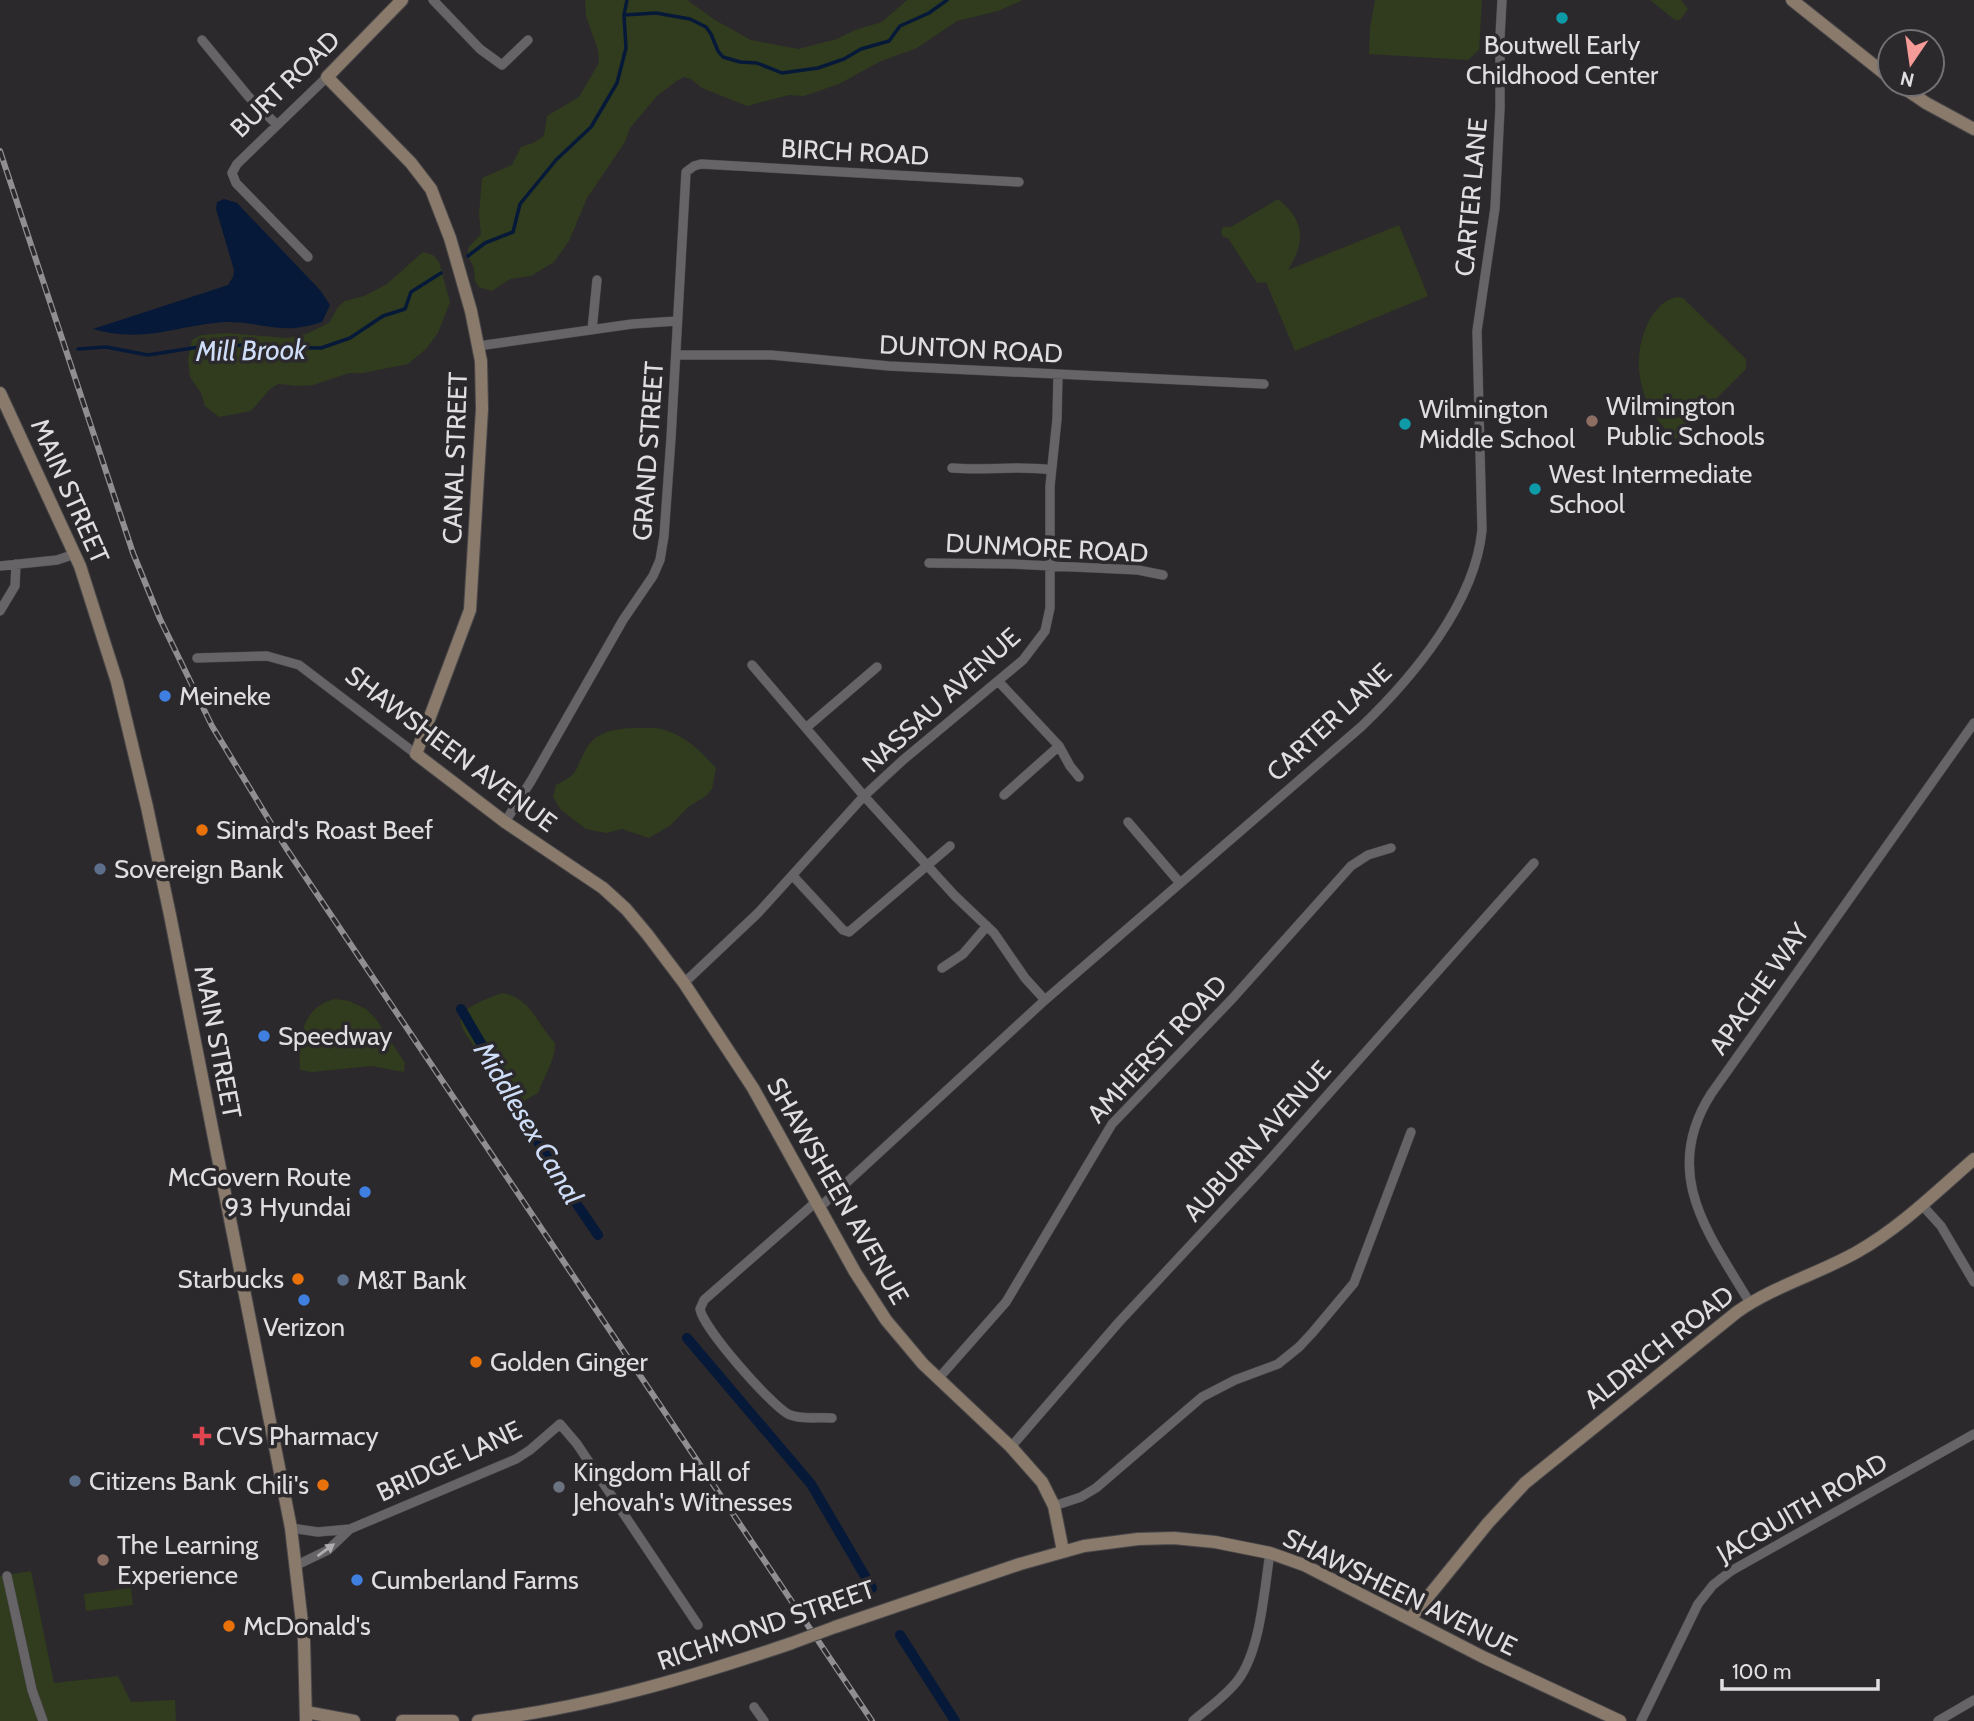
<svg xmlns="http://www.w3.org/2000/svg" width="1974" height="1721" font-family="Cabin,sans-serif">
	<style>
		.green { fill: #303c1d }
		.water { fill: #061939 }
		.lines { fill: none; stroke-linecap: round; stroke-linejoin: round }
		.stream { stroke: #061939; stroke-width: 3.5 }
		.canal { stroke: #061939; stroke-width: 10 }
		.street-casing { stroke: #494749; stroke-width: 10 }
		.secondary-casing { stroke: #494749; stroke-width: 14 }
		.street { stroke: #666467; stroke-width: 9 }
		.secondary { stroke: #897a6b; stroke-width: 12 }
		.rail-casing { stroke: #908e90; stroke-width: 6 }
		.rail { stroke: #2b292c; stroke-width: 3.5; stroke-dasharray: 10; stroke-linecap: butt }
		.secondary-bridge-casing { stroke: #494749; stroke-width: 14; stroke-linecap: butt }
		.secondary-bridge { stroke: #897a6b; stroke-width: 12 }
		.oneway { fill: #afadb0 }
		.culture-dot { fill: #0f9aa8; stroke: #2b292c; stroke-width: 2.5 }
		.education-dot { fill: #8d6e63; stroke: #2b292c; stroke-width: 2.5 }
		.shop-dot { fill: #3f7fe0; stroke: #2b292c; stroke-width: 2.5 }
		.food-dot { fill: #e8710a; stroke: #2b292c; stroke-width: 2.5 }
		.service-dot { fill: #5c6f8a; stroke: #2b292c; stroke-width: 2.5 }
		.health-dot { fill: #e0444e; stroke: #2b292c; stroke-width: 2.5 }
		.worship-dot { fill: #6b7280; stroke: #2b292c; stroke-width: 2.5 }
		.labels { text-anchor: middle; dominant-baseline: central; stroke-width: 7; stroke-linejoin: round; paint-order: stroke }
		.poi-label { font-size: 26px; fill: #e0dee0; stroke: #2b292c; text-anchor: start }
		.street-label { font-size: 26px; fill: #e0dee0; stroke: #2b292c }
		.water-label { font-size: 28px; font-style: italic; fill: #cfdef8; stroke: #2b292c }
	</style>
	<rect width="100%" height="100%" fill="#2b292c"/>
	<path class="green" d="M585,0H687L715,20L751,40L798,49L837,39L855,30L882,22L907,0H1023L998,11L957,21L917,48L879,62L839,84L804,96L789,95L747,106L702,88L691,79L684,77L678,80L657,96L630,128L625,142L587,198L569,241L554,262L531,276L510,279L492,291L479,287L475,281L474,268L468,256V248L481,234L479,214L482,178L512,165L521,147L533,143L544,136L547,116L579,97L599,63L598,50L586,16Z
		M1375,0H1482L1479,50L1468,60L1369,54L1370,28Z
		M1650,0H1681L1688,9L1680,20H1675Z
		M1278,199C1306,221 1305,243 1288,270L1399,225L1428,296L1295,351L1266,282L1257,283L1228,238L1223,237L1221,232L1223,227H1231Z
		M423,252L433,255L439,262L450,302L438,333L426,349L408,364L363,373H349L313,385L299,386L278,384L270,389L251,411L219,417L205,406L201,393L190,377L188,359L192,340L201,335L226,333L287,338L306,334L329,323L338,307L345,301L364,296L387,284Z
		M1677,297L1683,298L1746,359V369L1676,439C1641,410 1628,362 1649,321C1656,309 1663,300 1677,297Z
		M656,728C681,732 699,749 716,768L712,789L706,796L688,807L671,825L649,838L622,829L606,833L586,829L561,810L553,797L556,785C580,773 574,771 586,749C599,725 632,728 656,728Z
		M502,993C530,997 537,1024 555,1043C556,1058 544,1077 538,1093L524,1101L504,1096C500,1086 495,1075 489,1066C458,1023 440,1015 502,993Z
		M335,999L349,1001L366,1009L376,1019L405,1063L404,1072L371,1066L312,1072L300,1070C298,1041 301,1007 335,999Z
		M31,1571L54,1683L118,1676L131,1702L175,1700L176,1721H0V1576Z
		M131,1588L133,1605L86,1611L84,1594Z"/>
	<path class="water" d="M224,199L237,203L320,290L330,305L322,322C313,325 304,327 295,328C273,330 249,321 226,322C175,325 147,344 93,329L228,285L233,277L234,270L216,209L217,202Z"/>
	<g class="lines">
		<path class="stream" d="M624,15L656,13L690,19L706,27L711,34L718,51L723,57L740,62L757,63L782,73L818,68L844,59L861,49L889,41L900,26L929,13L947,0
			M468,256L485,243L513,232L520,204L556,160L591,127L617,83L626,48L624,15L627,0
			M78,349L106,347L148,355L199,347H230L247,344L263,347L321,348L350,338L383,316L405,309L411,292L441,273"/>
		<path class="canal" d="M461,1009L561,1181L598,1235
			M687,1338L811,1484L872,1588
			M900,1635L955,1721"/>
		<defs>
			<path id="street" d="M433,0L480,49L502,65L528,40
				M202,40L248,96L277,125
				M308,257L236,183L232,173L237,164L327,77
				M592,330L597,280
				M478,346L632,324L677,321
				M676,355H771L889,366L1264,384
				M952,468C985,471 1018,465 1051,470
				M929,563L1013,564L1138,570L1163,575
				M0,566L57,560L75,554
				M0,611L15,586L16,564
				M197,658L267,656L299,665L416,754
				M752,665L864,796L955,896L994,933L1025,978L1045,1000
				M999,682L1059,746L1070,766L1079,777
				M807,727L877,667
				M1004,795L1059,746
				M505,822L531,781L623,620L653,576L660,560L664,536L671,438L686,172L694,166L701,164L1019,182
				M1128,822L1180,883
				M793,876L843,930L849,932L950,846
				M942,968L963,954L987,926
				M684,983L758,913L864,796L903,760L1023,660L1045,631L1050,608V486L1057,419L1058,375
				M817,1201L704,1300L700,1309C703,1328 770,1404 788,1414C800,1420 819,1417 832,1418
				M1922,1205L1941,1226L1974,1282
				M820,1207L1045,1000L1362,726C1413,677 1475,603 1482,530L1477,331L1495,208L1500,108V37L1502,0
				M1750,1303C1709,1234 1660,1174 1711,1094L1974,723
				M938,1379L1006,1302L1112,1124L1232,999L1351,866L1368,855L1391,848
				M1011,1447L1119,1322L1257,1174L1534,863
				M1054,1506L1081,1497L1096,1488L1202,1397L1235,1380L1278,1364L1299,1347L1313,1332L1354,1283L1411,1132
				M291,1528L318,1532L350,1529L516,1459L530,1450L560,1424L577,1444L698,1625
				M297,1565L328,1550L349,1530
				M7,1576L32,1690L43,1721
				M754,1707L764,1721
				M1193,1721C1208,1708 1226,1696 1238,1680C1261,1649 1264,1590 1270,1553
				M1641,1721L1698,1604L1713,1585L1731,1571L1974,1434
				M1938,1721L1974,1700"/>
			<path id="secondary" d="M402,0L327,77L411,163L431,189L450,238L471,311L481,361L482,409L470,610L416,754L505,822L603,888L626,909L647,934L684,983L753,1088L855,1272L886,1320L923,1364L1011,1447L1042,1482L1054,1506L1063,1551
				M1792,0L1890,78
				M1898,84L1926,103L1974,129
				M0,393L80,566L117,682L147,807L170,915L291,1528L304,1640L306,1721
				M1410,1619L1488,1523L1525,1483L1737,1312C1774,1286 1818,1274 1857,1252C1901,1227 1936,1192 1974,1159
				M835,1627L1020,1564L1084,1546L1138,1539L1174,1538L1215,1542L1270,1553L1304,1565L1483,1657L1620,1721
				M306,1712L354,1721
				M402,1721H453
				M478,1721C587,1708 689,1678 792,1643"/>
		</defs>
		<use href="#street" class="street-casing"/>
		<use href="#secondary" class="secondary-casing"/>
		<use href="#street" class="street"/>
		<use href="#secondary" class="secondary"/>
		<defs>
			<path id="rail" d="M0,151L133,553L160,619L212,726L286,848L872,1721"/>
		</defs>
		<use href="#rail" class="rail-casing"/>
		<use href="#rail" class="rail"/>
		<defs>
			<path id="secondary-bridge" d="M792,1643L835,1627"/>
		</defs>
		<use href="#secondary-bridge" class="secondary-bridge-casing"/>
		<use href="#secondary-bridge" class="secondary-bridge"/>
	</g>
	<defs><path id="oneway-solid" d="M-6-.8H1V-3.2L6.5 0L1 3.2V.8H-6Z" transform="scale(1.75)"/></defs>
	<use class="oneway" href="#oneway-solid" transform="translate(326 1550) rotate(-36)"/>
	<g class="culture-dot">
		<circle cx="1562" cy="18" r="7"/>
		<circle cx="1405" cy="424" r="7"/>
		<circle cx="1535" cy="489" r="7"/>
	</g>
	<g class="education-dot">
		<circle cx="1592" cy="421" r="7"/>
		<circle cx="103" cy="1560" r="7"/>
	</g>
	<g class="shop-dot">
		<circle cx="165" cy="696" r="7"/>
		<circle cx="264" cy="1036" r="7"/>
		<circle cx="365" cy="1192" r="7"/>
		<circle cx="304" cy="1300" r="7"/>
		<circle cx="357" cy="1580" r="7"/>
	</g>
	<g class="food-dot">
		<circle cx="202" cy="830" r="7"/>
		<circle cx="298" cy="1279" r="7"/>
		<circle cx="476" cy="1362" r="7"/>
		<circle cx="323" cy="1485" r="7"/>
		<circle cx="229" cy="1626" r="7"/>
	</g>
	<g class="service-dot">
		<circle cx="100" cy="869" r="7"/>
		<circle cx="343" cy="1280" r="7"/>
		<circle cx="75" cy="1481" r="7"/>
	</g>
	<path class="health-dot" d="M198.5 1425.5h7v7h7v7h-7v7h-7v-7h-7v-7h7z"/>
	<circle class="worship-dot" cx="559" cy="1487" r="7"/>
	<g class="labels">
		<g class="poi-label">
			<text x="1562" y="45" text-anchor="middle">Boutwell Early<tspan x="1562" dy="30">Childhood Center</tspan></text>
			<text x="1606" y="406">Wilmington<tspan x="1606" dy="30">Public Schools</tspan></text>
			<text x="1419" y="409">Wilmington<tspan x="1419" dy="30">Middle School</tspan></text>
			<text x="1549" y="474">West Intermediate<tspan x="1549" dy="30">School</tspan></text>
			<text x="179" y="696">Meineke</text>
			<text x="216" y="830">Simard's Roast Beef</text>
			<text x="114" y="869">Sovereign Bank</text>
			<text x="278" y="1036">Speedway</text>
			<text x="351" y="1177" text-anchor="end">McGovern Route<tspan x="351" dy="30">93 Hyundai</tspan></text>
			<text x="284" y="1279" text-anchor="end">Starbucks</text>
			<text x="357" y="1280">M&amp;T Bank</text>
			<text x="304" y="1327" text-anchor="middle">Verizon</text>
			<text x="490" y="1362">Golden Ginger</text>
			<text x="216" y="1436">CVS Pharmacy</text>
			<text x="573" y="1472">Kingdom Hall of<tspan x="573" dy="30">Jehovah's Witnesses</tspan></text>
			<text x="89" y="1481">Citizens Bank</text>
			<text x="309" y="1485" text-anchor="end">Chili's</text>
			<text x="117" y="1545">The Learning<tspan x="117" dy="30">Experience</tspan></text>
			<text x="371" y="1580">Cumberland Farms</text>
			<text x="243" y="1626">McDonald's</text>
		</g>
		<g class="street-label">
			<text transform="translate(285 84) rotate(-44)">BURT ROAD</text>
			<text transform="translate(855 152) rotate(3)">BIRCH ROAD</text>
			<text transform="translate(1471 197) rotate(-85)">CARTER LANE</text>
			<text transform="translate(971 349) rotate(3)">DUNTON ROAD</text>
			<text transform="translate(648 451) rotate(-86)">GRAND STREET</text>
			<text transform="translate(455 458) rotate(-88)">CANAL STREET</text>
			<text transform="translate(70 491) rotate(66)">MAIN STREET</text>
			<text transform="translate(1047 548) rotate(3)">DUNMORE ROAD</text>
			<text transform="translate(941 700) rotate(-42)">NASSAU AVENUE</text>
			<text transform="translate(1329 722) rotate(-43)">CARTER LANE</text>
			<text transform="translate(451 749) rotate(37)">SHAWSHEEN AVENUE</text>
			<text transform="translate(1759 989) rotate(-55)">APACHE WAY</text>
			<text transform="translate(218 1042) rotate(79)">MAIN STREET</text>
			<text transform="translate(1157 1049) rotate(-47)">AMHERST ROAD</text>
			<text transform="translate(1257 1141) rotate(-48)">AUBURN AVENUE</text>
			<text transform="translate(838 1191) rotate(60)">SHAWSHEEN AVENUE</text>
			<text transform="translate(1659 1347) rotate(-38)">ALDRICH ROAD</text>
			<text transform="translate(449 1461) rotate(-25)">BRIDGE LANE</text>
			<text transform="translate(1802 1508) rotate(-30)">JACQUITH ROAD</text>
			<text transform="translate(1400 1592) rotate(26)">SHAWSHEEN AVENUE</text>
			<text transform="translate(766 1625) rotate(-19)">RICHMOND STREET</text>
		</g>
		<g class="water-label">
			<text transform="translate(251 350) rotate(-1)">Mill Brook</text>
			<text transform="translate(529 1123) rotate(59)">Middlesex Canal</text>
		</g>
	</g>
	<g transform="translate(1911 63) rotate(193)"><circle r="33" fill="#2b292c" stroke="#737174" stroke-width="2"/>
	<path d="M0-5L12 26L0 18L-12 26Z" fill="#f59b98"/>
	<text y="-10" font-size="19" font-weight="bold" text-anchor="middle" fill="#e0dee0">N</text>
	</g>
	<path d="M1722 1679v10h156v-10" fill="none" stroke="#e0dee0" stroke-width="3.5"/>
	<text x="1732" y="1679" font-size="21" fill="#e0dee0" stroke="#2b292c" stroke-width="5" paint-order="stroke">100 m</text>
</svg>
